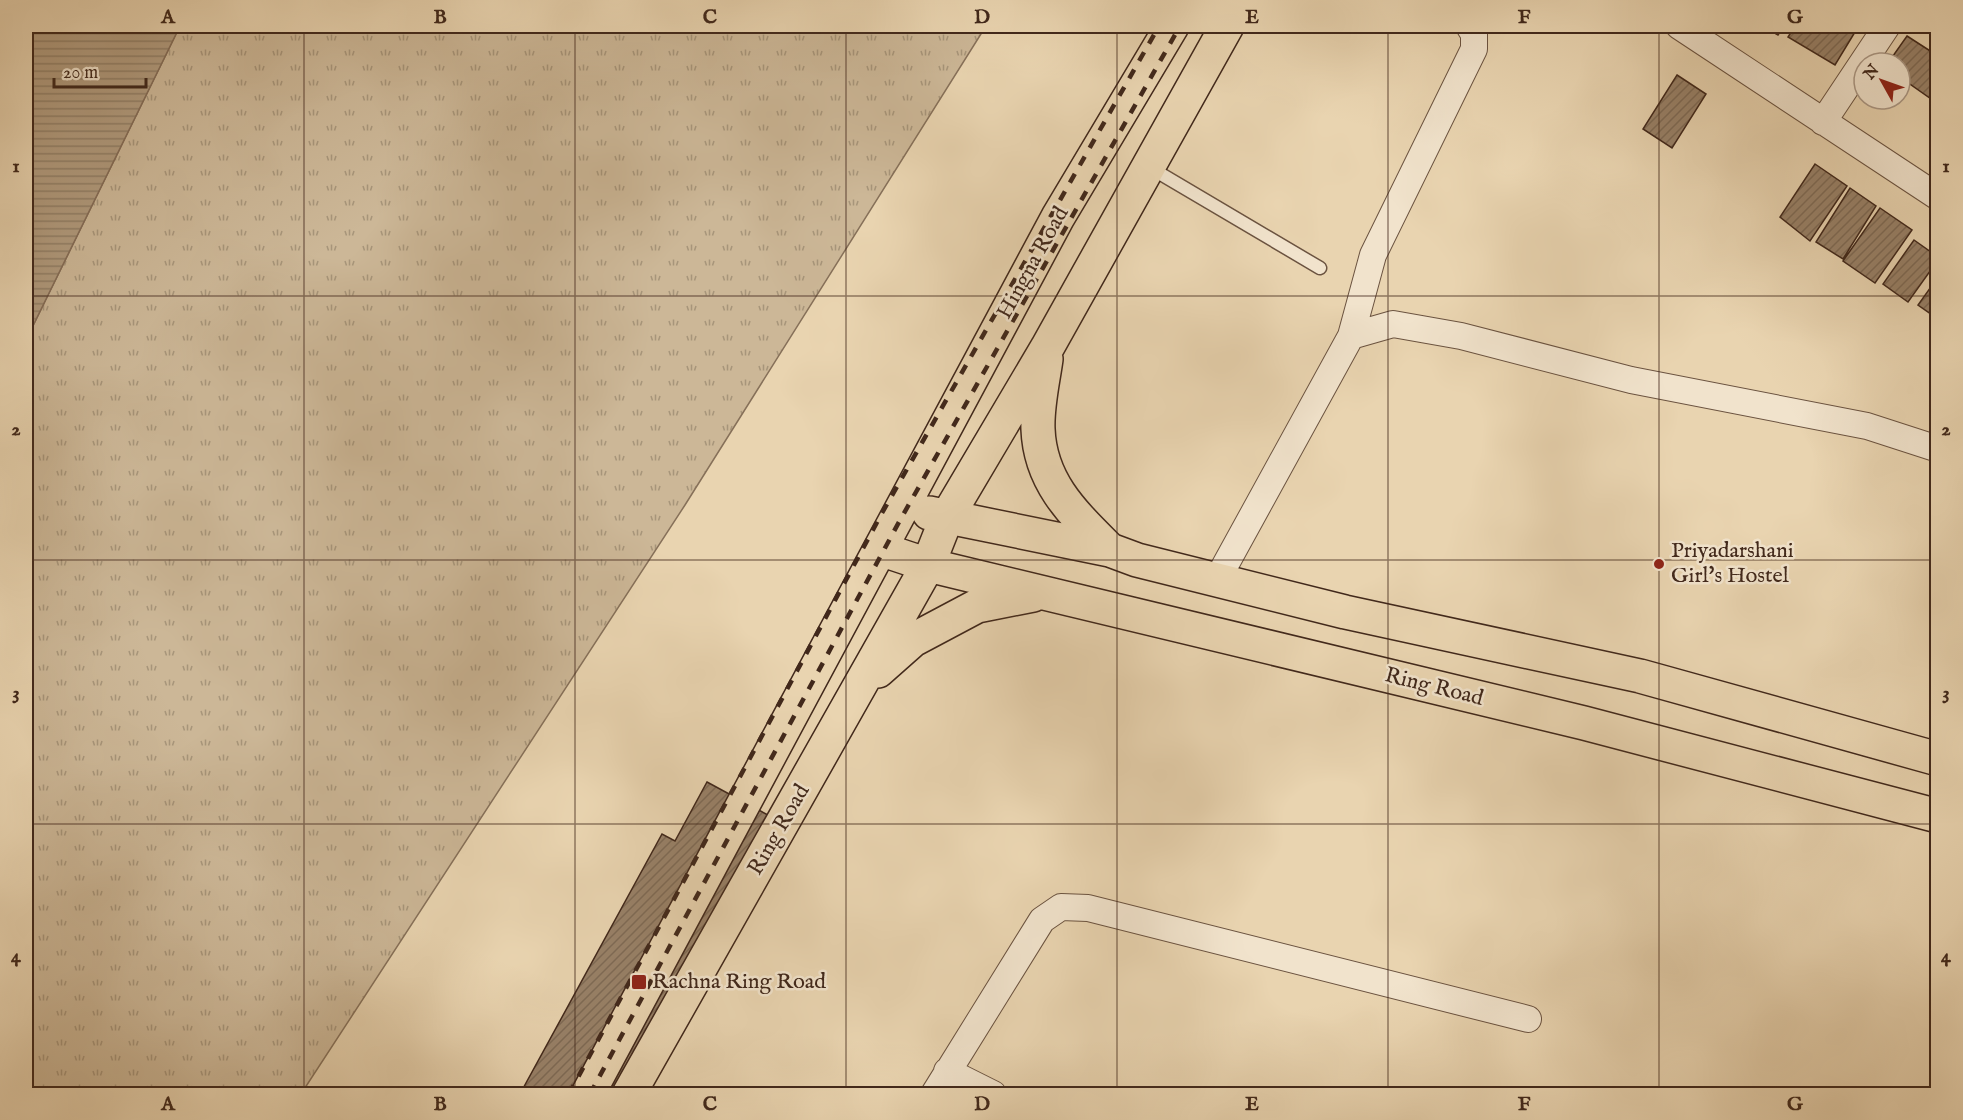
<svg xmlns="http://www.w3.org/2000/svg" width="1963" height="1120" font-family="'IM FELL English',serif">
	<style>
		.grass { fill: url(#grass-tufts); stroke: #867059; stroke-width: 1.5 }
		.water { fill: url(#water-rules); stroke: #846c56; stroke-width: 1.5 }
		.building { fill: url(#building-hatch); stroke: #41281b; stroke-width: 1.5 }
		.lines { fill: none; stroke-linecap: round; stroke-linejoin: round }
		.lane-casing { stroke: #6b5340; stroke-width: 15 }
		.street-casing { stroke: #6b5340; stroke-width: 28 }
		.primary-casing { stroke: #41281b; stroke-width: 36 }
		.lane { stroke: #f1e3cc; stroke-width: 12 }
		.street { stroke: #f1e3cc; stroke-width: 26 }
		.primary { stroke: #e9d4b0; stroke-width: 33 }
		.rail { stroke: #41281b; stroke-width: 4.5; stroke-dasharray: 10 10; stroke-linecap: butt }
		.grid { fill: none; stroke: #41281b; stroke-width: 1.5; stroke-opacity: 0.55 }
		.poi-dot { fill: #8f2418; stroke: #f1e3cc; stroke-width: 2 }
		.labels { text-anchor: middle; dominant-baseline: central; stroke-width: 5; stroke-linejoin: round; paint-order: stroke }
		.street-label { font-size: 22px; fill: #41281b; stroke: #f1e3cc }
		.poi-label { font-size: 22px; fill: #41281b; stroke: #f1e3cc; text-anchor: start }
		.neatline { fill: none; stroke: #41281b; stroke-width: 2 }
		.grid-label { font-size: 20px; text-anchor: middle; font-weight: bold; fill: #41281b }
	</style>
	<defs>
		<pattern id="grass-tufts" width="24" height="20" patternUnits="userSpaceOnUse" patternTransform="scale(1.5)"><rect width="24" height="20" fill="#ccb797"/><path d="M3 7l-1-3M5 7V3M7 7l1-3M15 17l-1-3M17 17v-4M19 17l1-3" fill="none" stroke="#a7957a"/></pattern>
		<pattern id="water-rules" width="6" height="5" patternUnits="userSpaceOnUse" patternTransform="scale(1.5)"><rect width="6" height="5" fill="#b09a7d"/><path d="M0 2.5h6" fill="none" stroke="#917e66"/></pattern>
		<pattern id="building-hatch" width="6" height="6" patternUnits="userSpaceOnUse" patternTransform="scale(1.5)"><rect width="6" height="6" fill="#988168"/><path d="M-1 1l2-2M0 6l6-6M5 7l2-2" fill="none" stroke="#7e6a55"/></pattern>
	</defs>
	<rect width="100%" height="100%" fill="#e9d4b0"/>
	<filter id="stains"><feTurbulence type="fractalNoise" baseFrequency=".00333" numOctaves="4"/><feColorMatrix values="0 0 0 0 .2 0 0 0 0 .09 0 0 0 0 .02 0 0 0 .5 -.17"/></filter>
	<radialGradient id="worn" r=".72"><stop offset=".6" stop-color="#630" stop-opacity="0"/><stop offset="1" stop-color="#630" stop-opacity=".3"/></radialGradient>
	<path class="grass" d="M180,26H986L685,505L301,1094H26V340Z"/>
	<path class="water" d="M26,26H180L26,340Z"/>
	<path class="building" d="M1762,26H1784L1778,35Z
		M1795,26H1844L1855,32L1835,65L1788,37Z
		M1907,36L1938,56V96L1934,101L1900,77V63H1888Z
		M1677,75L1706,94L1672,148L1643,129Z
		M1815,164L1847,186L1810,241L1780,217Z
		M1850,188L1876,206L1843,259L1816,242Z
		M1880,208L1912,230L1875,283L1843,261Z
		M1914,240L1938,257V260L1908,302L1883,284Z
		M1938,277V319L1918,305Z
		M707,782L779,821L762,888L648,1094H520L662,834L675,841Z"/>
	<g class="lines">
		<defs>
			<path id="lane" d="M1149,167L1320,268"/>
			<path id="street" d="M1679,26L1938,197
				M1823,122L1887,26
				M1351,336L1373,255L1474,49V34L1469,26
				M1217,580L1351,336L1393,324L1461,336L1631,380L1867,426L1938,449
				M947,1071L993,1094
				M934,1094L1042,920L1061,907L1088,908L1528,1019"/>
			<path id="primary" d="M1046,359C1043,381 1037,406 1038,429C1040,483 1074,514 1110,550
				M929,513L1110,550L1137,560L1345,612L1640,676L1938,759
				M880,549L928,565L1584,723L1938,816
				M878,671L913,640L977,606L1033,595
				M588,1094L1058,217L1172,26
				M629,1094L928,565L947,517L1047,348L1227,26"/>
		</defs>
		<use href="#lane" class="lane-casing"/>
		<use href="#street" class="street-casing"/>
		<use href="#primary" class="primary-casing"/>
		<use href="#lane" class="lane"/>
		<use href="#street" class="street"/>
		<use href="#primary" class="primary"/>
		<path class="rail" d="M569,1094L882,513L1159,26
			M590,1094L899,522L1180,26"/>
	</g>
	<path class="grid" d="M304,26V1094M575,26V1094M846,26V1094M1117,26V1094M1388,26V1094M1659,26V1094M26,296H1938M26,560H1938M26,824H1938"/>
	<g class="poi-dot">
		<circle cx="1659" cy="564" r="6"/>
		<rect x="631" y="974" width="16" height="16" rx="3"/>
	</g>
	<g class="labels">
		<g class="street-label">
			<text transform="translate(1033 263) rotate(-61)">Hingna Road</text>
			<text transform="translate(1434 687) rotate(14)">Ring Road</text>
			<text transform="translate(779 830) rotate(-60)">Ring Road</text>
		</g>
		<g class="poi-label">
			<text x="1671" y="551">Priyadarshani<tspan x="1671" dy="25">Girl's Hostel</tspan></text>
			<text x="652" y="982">Rachna Ring Road</text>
		</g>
	</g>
	<rect width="1963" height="1120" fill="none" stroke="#e9d4b0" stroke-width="66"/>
	<g transform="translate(1882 81) rotate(310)"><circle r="28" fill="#f1e3cc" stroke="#ab9885" stroke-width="1.5"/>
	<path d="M0-4.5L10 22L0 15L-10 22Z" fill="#8f2418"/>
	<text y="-9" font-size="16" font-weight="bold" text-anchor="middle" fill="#41281b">N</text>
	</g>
	<path d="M54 78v9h92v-9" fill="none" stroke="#41281b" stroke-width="3"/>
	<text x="63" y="78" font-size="18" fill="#41281b" stroke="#f1e3cc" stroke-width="4.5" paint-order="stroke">20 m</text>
	<rect x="33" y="33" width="1897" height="1054" class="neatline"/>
	<g class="grid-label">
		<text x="168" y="23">A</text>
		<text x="440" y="23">B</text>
		<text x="710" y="23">C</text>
		<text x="982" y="23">D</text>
		<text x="1252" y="23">E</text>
		<text x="1524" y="23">F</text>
		<text x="1795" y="23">G</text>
		<text x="16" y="172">1</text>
		<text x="1946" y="172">1</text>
		<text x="16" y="435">2</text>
		<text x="1946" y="435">2</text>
		<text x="16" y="699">3</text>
		<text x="1946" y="699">3</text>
		<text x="16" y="962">4</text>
		<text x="1946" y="962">4</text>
		<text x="168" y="1110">A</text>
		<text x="440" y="1110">B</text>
		<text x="710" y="1110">C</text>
		<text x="982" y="1110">D</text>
		<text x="1252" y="1110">E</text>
		<text x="1524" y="1110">F</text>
		<text x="1795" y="1110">G</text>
	</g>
	<rect width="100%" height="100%" filter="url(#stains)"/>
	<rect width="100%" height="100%" fill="url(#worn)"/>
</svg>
